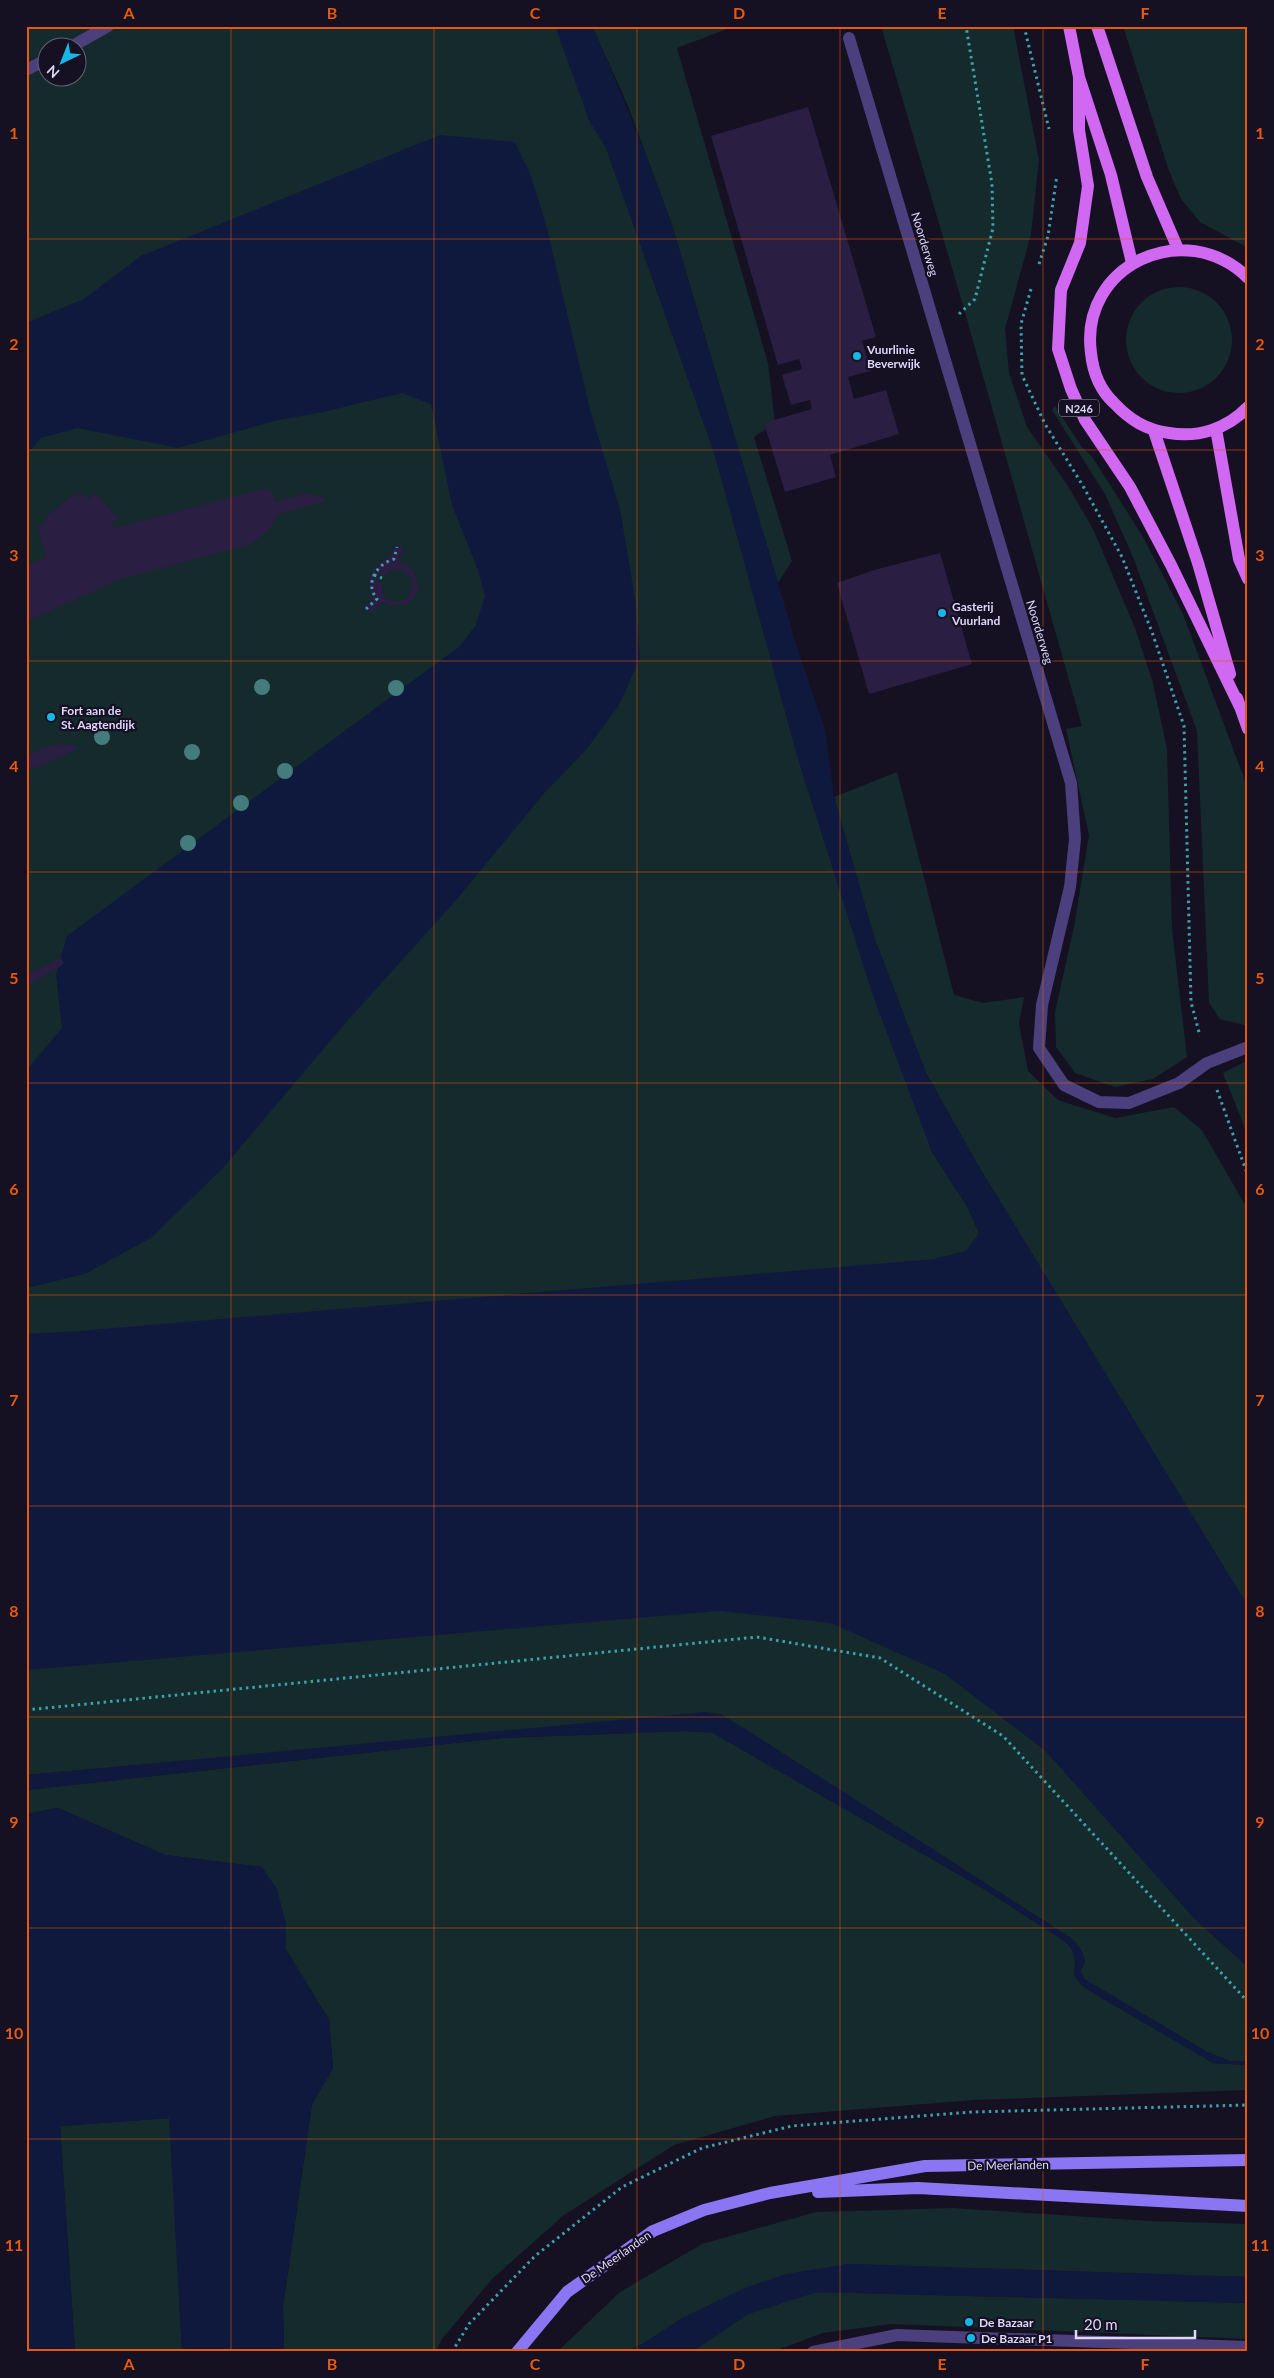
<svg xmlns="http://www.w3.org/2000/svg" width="1274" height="2378" font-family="Lato,sans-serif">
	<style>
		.green { fill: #142a2c; fill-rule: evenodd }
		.water { fill: #0f193e }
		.building { fill: #2a1e42; fill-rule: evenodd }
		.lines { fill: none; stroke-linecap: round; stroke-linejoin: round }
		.path { stroke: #3aa2ab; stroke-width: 3; stroke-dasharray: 2.5 4; stroke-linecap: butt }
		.lane { stroke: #4b407d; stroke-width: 12 }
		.street { stroke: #4b407d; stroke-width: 12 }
		.secondary { stroke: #8a76f2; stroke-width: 12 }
		.primary { stroke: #d068f1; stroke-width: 12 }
		.tree { fill: #447c7e }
		.grid { fill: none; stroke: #e8590c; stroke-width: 1; stroke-opacity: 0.55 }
		.poi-dot { fill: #16b6e7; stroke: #161023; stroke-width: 2 }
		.labels { text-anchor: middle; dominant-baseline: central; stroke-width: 4.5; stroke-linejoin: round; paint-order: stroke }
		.shield { fill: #161023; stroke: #a39bba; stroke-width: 1 }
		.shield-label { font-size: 11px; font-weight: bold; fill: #dfd6fb }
		.street-label { font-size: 12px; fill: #dfd6fb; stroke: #161023 }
		.poi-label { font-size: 12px; font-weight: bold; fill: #dfd6fb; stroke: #161023; text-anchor: start }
		.neatline { fill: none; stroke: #e8590c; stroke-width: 2 }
		.grid-label { font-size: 16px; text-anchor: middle; font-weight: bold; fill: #e8590c }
	</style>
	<rect width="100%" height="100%" fill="#161023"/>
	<path class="green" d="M26,26H563L714,452L737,535L932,1152L967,1206L979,1233L948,1676L1045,1750L1195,1919L1248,1967V2062L1230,2061L1207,2052L1084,1979L1081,1971L1085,1960L1071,1938L720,1714L26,1775ZM48,48H78V78H48Z
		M592,26H735L677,48L768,363L775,423L754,437L792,561L778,583L672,225L628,106Z
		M881,26H1013L1039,160L1031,234L1005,329L1009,373L1027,427L1068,486L1093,529L1135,628L1153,683L1167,749L1172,929L1187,1057L1153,1079L1115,1087L1075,1073L1056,1047L1055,1012L1074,927L1089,835L1066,729L1082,726L962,302Z
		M1123,26H1248V248L1200,222L1181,199L1169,171Z
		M1126 340a53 53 0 1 1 106 0a53 53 0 1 1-106 0Z
		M1055,406L1081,446L1093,458L1143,537L1183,614L1248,789V1026L1220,1019L1209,1003L1197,731L1133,557L1105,494L1052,410Z
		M897,772L954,995L983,1003L1024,997L1019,1024L1028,1071L1058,1100L1115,1118L1174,1107L1202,1130L1248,1210V1607L979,1167L926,1073L874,937L834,797Z
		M1248,1060V1136L1223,1073Z
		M686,1731L713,1733L984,1889L1066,1942C1076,1953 1076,1961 1074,1975L1213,2063L1248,2065V2090L974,2100L775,2116L674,2145L564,2215L492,2279L442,2339L435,2352H284L283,2307L312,2104L333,2068L329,2020L285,1948L286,1924L262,1867L165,1855L58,1808L26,1814V1790L501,1738Z
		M170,2118L182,2352H75L60,2126Z
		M953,2208L1150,2221L1248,2224V2277L847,2264L635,2347L630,2352H557L620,2292L702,2244L816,2212Z
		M816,2292L1248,2303V2339L891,2324L823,2333L772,2352H692L706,2340L748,2314Z"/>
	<path class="water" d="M555,26H592C621,92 648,158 672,226L797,647L825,729L834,797L874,937L926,1073L979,1167L1248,1606V1967L1195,1919L1045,1750L945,1674L831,1623L720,1611L26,1670V1334L79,1331L934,1259L966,1251L979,1233L967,1206L932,1152L873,996L797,756L714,452L606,148L589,120Z
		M440,135L515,142L531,176L545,221L591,413L620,509L635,598L640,658L619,705L586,750L546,791L458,898L341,1028L223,1168L152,1237L85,1274L26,1288V1071L62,1028L56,974L67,936L460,646L476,625L485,596L478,570L452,505L431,404L402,393L323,412L278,420L178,448L77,428L41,438L26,455V323L84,299L141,256Z
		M705,1712L720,1714L750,1732L1071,1938C1083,1951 1087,1954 1081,1971L1084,1979L1207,2052L1230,2061L1248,2062V2065L1213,2063L1101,1998L1082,1986L1074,1975C1076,1961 1076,1953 1066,1942L984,1889L713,1733L686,1731L501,1738L26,1790V1775Z
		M58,1808L165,1855L262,1867L277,1889L286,1924L285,1948L329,2020L333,2068L312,2104L283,2307L284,2352H182L169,2118L60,2126L75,2352H26V1814Z
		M847,2264L1248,2277V2303L816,2292L748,2314L692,2352H630L682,2318L747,2287L786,2274Z"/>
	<path class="building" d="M808,107L876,337L862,341L871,371L848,377L854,399L886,390L899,434L830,455L836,477L785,492L764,423L812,409L810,400L791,405L782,375L802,369L799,359L778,365L711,136Z
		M266,488L272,491L275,502L309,493L325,499L323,502L279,514L268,531L251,544L118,580L26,622V566L46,557L37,525L44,524L48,515L72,496L83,494L90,499L96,493L118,519L111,523L115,528Z
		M394,545L403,547L400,563L408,566L414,572L417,580L418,590L415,597L407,604L391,606L383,602L370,614L364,607L372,599L369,586L370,576L380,562L391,556ZM400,569L410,576L413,586L407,599L394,602L384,597L380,581L376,580L378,573L383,576L392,570Z
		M940,553L972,664L869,694L837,583L874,570Z
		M63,744L77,747L76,750L26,772V756L48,746Z
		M61,958L64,964L26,986V975Z"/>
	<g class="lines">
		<path class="path" d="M1024,26L1049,129
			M1039,264L1048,236L1057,175
			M1031,289L1021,324L1022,375L1045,424L1083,486L1122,557L1152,632L1184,726L1191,1002L1200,1036
			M959,314L975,299L993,228L992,184L966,26
			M374,575L382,578
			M366,609L377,599C364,583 377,564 394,559L397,547
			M1217,1090L1248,1176
			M26,1710L757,1637L880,1658L1003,1736L1248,2002
			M452,2352L469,2324L535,2256L622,2187L702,2148L792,2126L972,2112L1248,2105"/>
		<path class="lane" d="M813,2352L897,2335L1248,2347"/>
		<path class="street" d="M849,38L1071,783L1075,839L1070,887L1042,1005L1039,1048L1064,1085L1099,1102L1129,1103L1179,1083L1207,1063L1248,1047
			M69,48L108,26
			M26,70L48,59"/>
		<path class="secondary" d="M818,2192L918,2188L1248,2206
			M517,2352L567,2292L653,2231L704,2210L770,2193L925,2166L1248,2160"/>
		<path class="primary" d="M1069,26L1079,77L1111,175L1132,263
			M1097,26L1147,177L1178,249
			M1079,77V130L1088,186L1080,243L1061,290L1058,349L1071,389L1085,420L1130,487L1171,565L1240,707
			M1248,278C1185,216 1079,265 1091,353C1093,372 1100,390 1114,403C1130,420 1146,430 1169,433C1198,438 1227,429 1248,407
			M1216,429L1239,559L1248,579
			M1154,431L1198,563L1230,674
			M1237,698L1248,729"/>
	</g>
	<g class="tree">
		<circle cx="262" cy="687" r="8"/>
		<circle cx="396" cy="688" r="8"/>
		<circle cx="102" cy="737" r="8"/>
		<circle cx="192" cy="752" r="8"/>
		<circle cx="285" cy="771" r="8"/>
		<circle cx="241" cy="803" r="8"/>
		<circle cx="188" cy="843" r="8"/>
	</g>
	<path class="grid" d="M231,26V2352M434,26V2352M637,26V2352M840,26V2352M1043,26V2352M26,239H1248M26,450H1248M26,661H1248M26,872H1248M26,1083H1248M26,1295H1248M26,1506H1248M26,1717H1248M26,1928H1248M26,2139H1248"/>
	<g class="poi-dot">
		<circle cx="857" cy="356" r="5"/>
		<circle cx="942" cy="613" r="5"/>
		<circle cx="51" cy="717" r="5"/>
		<circle cx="969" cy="2322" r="5"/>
		<circle cx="971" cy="2338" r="5"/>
	</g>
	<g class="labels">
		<rect class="shield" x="1059" y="399.5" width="40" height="17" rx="4"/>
		<g class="shield-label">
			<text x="1079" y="408">N246</text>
		</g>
		<g class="street-label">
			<text transform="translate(925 244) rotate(73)">Noorderweg</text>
			<text transform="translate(1040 632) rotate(73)">Noorderweg</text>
			<text transform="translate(1008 2165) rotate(-1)">De Meerlanden</text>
			<text transform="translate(616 2257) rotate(-35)">De Meerlanden</text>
		</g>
		<g class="poi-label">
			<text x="867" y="349">Vuurlinie<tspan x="867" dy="14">Beverwijk</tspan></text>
			<text x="952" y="606">Gasterij<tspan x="952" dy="14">Vuurland</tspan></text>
			<text x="61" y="710">Fort aan de<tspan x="61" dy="14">St. Aagtendijk</tspan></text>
			<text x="979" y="2322">De Bazaar</text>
			<text x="981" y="2338">De Bazaar P1</text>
		</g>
	</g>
	<rect width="1274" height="2378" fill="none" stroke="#161023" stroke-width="55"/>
	<g transform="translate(62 62) rotate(223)"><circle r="24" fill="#161023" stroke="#665f79"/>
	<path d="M0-4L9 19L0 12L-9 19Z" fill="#16b6e7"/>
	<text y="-8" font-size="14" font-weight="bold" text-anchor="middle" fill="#dfd6fb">N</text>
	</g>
	<path d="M1076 2330v8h119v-8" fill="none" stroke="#dfd6fb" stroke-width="2.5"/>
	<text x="1084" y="2330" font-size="15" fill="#dfd6fb" stroke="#161023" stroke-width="4" paint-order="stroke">20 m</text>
	<rect x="28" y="28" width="1218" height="2322" class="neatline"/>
	<g class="grid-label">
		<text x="129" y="19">A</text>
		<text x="332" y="19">B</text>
		<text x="535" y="19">C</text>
		<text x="739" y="19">D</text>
		<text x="942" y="19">E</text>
		<text x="1145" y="19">F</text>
		<text x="14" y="139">1</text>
		<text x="1260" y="139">1</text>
		<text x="14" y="350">2</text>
		<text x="1260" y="350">2</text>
		<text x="14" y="561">3</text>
		<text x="1260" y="561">3</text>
		<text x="14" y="772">4</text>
		<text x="1260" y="772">4</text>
		<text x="14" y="984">5</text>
		<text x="1260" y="984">5</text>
		<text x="14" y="1195">6</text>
		<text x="1260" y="1195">6</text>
		<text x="14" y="1406">7</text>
		<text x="1260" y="1406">7</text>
		<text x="14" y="1617">8</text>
		<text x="1260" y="1617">8</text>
		<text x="14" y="1828">9</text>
		<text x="1260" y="1828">9</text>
		<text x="14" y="2039">10</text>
		<text x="1260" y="2039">10</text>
		<text x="14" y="2251">11</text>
		<text x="1260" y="2251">11</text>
		<text x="129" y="2370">A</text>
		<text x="332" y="2370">B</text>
		<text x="535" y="2370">C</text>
		<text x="739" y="2370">D</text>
		<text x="942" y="2370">E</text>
		<text x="1145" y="2370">F</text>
	</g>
</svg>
